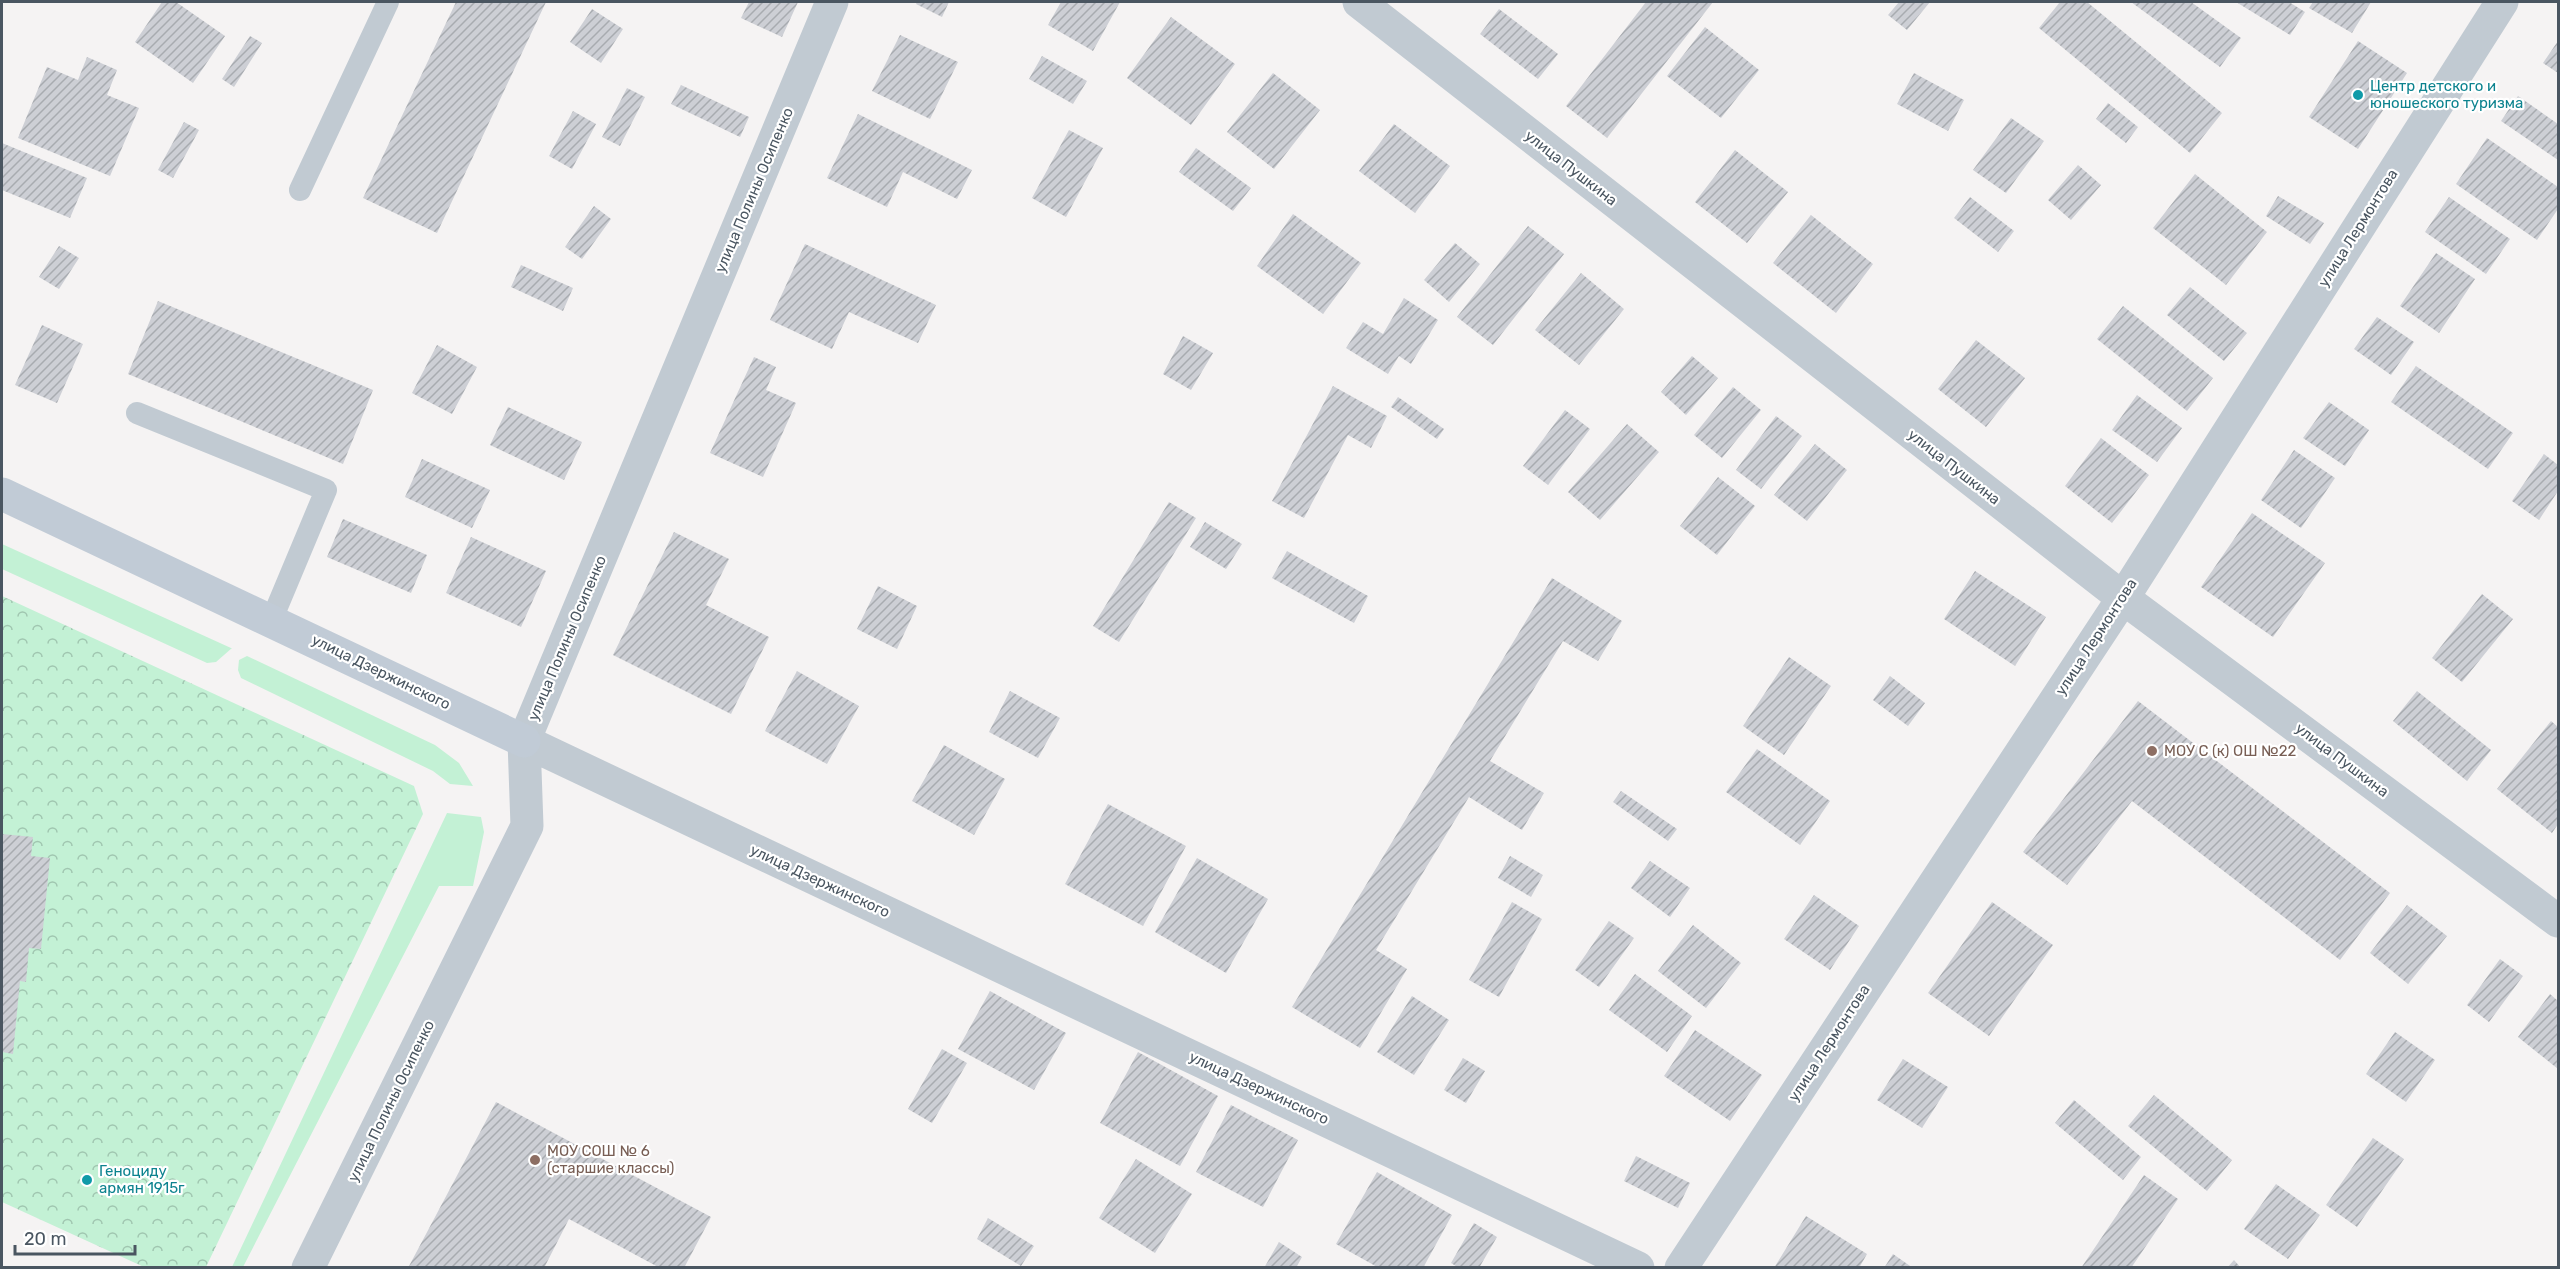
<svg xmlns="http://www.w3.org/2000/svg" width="2560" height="1269" font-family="Rubik,sans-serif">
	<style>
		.green { fill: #c3f1d5 }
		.forest { fill: url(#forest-crowns) }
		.building { fill: url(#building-hatch) }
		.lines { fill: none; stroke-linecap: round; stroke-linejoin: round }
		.lane { stroke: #c1cad2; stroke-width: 22 }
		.street { stroke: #c1cad2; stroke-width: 33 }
		.secondary { stroke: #c1cbd6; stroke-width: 33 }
		.culture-dot { fill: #0f9aa8; stroke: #fff; stroke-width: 2 }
		.education-dot { fill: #8d6e63; stroke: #fff; stroke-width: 2 }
		.labels { text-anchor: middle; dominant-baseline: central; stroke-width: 4.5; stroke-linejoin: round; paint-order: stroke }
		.culture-label { font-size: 15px; fill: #0d838f; stroke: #fff; text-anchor: start }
		.street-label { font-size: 15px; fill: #4a5661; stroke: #fff }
		.education-label { font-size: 15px; fill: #785e54; stroke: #fff; text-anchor: start }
	</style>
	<defs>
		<pattern id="forest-crowns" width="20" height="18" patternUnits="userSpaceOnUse" patternTransform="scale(1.5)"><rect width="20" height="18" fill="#c3f1d5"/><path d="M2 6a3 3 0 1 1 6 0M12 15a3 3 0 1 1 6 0" fill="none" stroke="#a0c6b0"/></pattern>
		<pattern id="building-hatch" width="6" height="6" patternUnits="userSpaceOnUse" patternTransform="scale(1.5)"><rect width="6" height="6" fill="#cdcfd5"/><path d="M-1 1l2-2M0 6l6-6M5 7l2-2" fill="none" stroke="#a8abb0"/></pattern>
	</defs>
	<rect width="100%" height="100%" fill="#f5f3f3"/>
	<path class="green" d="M2,544L231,648H232L216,662L207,663L2,569Z
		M247,656L435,745L459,763L473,786L450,784L433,771L241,678L238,670L239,660Z
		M447,813L481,817L484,832L473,886H439L243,1267H232Z"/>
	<path class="forest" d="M2,596L414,786L423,814L206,1267H144L2,1202Z"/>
	<path class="building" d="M162,2H176L225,36L193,83L135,42Z
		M456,2H546L437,233L363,198Z
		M749,2H798L782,37L741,18Z
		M917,2H949L942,17L916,4Z
		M1061,2H1120L1093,51L1048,25Z
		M1646,2H1713L1607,138L1566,106Z
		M1899,2H1930L1907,30L1888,15Z
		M2060,2H2087L2222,113L2190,153L2039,28Z
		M2131,2H2191L2241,38L2220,67Z
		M2236,2H2289L2305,12L2290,35Z
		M2313,2H2371L2352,33L2309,8Z
		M592,9L623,29L601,63L570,42Z
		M1499,9L1558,54L1538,79L1480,34Z
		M1171,17L1235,64L1191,125L1127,78Z
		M1705,27L1759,70L1721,118L1667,76Z
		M900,35L958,62L930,119L872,91Z
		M250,36L262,43L234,87L222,79Z
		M2358,41L2407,73L2358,149L2309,117Z
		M2558,41V73L2543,63Z
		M1042,56L1087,81L1073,104L1029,79Z
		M87,57L117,70L107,95L139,108L110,176L18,138L47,67L78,80Z
		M1273,73L1320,110L1274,169L1227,132Z
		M1914,73L1964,100L1948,131L1897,104Z
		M681,85L749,117L740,137L671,104Z
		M627,88L645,97L620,146L602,137Z
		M2518,96L2558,124V160L2501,121Z
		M2108,103L2138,127L2126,143L2096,119Z
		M573,111L596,124L572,169L549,156Z
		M858,114L972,170L957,199L903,172L887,207L827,178Z
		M2011,118L2044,141L2006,193L1973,170Z
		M184,122L199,130L173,178L158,170Z
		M1394,124L1450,166L1415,213L1359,171Z
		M1069,130L1103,148L1066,217L1032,198Z
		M2487,138L2558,187V209L2537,240L2456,184Z
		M2,143L87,178L70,218L2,190Z
		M1196,148L1251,188L1233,211L1179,172Z
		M1735,150L1788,192L1747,243L1695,202Z
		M2078,165L2101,185L2071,220L2048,200Z
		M2195,174L2267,232L2226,285L2153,228Z
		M2278,196L2324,223L2310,244L2266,216Z
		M1970,197L2014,231L1998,252L1954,218Z
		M2449,197L2510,239L2486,274L2425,232Z
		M594,206L611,219L582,259L565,247Z
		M1293,214L1361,263L1323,314L1257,266Z
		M1811,215L1873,264L1836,313L1773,263Z
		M1528,226L1564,254L1493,345L1457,317Z
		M1455,243L1480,264L1449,302L1424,280Z
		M805,244L936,305L918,343L849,312L832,349L770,320Z
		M59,246L79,258L59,289L39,277Z
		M2436,253L2475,279L2439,333L2400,306Z
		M521,265L573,288L563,311L511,287Z
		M1581,273L1624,309L1579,365L1535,330Z
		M2190,287L2247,333L2224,361L2167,315Z
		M1404,298L1438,320L1411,364L1399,356L1388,374L1346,348L1363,322L1383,334Z
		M158,301L373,390L343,464L128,374Z
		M2123,306L2213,378L2187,411L2097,339Z
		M2377,317L2414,342L2391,375L2354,349Z
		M42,325L83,344L57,403L15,385Z
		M1183,336L1213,353L1191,390L1163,374Z
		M1976,340L2025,378L1986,427L1938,389Z
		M437,345L477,367L452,414L412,393Z
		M1692,356L1718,378L1686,415L1661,392Z
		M754,357L776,367L766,390L796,403L763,477L710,453Z
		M2416,366L2513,433L2488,469L2391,402Z
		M1333,386L1387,416L1371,448L1348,435L1304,518L1272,501Z
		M1733,387L1761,410L1722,458L1694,435Z
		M2137,395L2182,428L2157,462L2112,430Z
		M1398,397L1444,429L1437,439L1391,407Z
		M2329,402L2369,430L2345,466L2303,438Z
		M508,407L582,442L564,480L490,445Z
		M1565,410L1590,429L1548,485L1523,466Z
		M1776,416L1802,436L1761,489L1736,470Z
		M1627,424L1659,452L1600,520L1568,492Z
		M2101,438L2149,475L2112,523L2065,486Z
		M1815,444L1847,470L1807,521L1774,495Z
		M2294,450L2335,478L2301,528L2261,500Z
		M2544,454L2558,465V491L2539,520L2512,501Z
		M422,459L490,490L472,528L405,497Z
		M1718,477L1755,506L1717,555L1680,526Z
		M1169,502L1196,518L1119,642L1093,626Z
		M2252,513L2325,563L2273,637L2201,587Z
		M343,519L427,555L411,593L327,557Z
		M1205,522L1242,544L1226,569L1190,547Z
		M674,532L729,559L706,605L769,637L731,714L613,655Z
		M471,537L546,571L521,627L446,593Z
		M1287,551L1368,596L1354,623L1272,578Z
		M1975,571L2046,617L2015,666L1944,619Z
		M1552,578L1622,621L1598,661L1563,641L1490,761L1544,793L1522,830L1469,797L1376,950L1407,969L1360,1048L1292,1007Z
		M878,586L917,606L897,649L857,629Z
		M2482,594L2513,619L2462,682L2432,658Z
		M1789,657L1831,686L1784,755L1743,726Z
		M797,671L859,706L827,764L765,731Z
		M1890,676L1925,703L1908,726L1873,700Z
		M1010,691L1060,718L1038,758L989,732Z
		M2417,691L2491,750L2467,781L2393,721Z
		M2138,701L2390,893L2340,960L2132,801L2067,885L2023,852Z
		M2551,721L2558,727V824L2552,833L2497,789Z
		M944,745L1005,779L974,835L912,801Z
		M1757,749L1830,801L1800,845L1726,792Z
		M1621,791L1677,829L1668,841L1613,802Z
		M1108,804L1186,846L1143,926L1065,884Z
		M2,834L33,837L31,856L50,858L41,949L29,948L26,982L20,981L13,1054L2,1052Z
		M1510,856L1543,875L1531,897L1498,878Z
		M1197,858L1268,899L1226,973L1155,932Z
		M1650,861L1690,888L1670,917L1631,888Z
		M1814,895L1859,926L1830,970L1784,939Z
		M1512,902L1542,919L1499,997L1469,980Z
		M1992,902L2053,945L1989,1036L1928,993Z
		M2407,905L2447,936L2408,984L2370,953Z
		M1609,921L1634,938L1599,987L1575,970Z
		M1693,925L1741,963L1706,1008L1658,971Z
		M2500,959L2523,976L2489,1022L2467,1005Z
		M1635,974L1692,1016L1667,1052L1609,1010Z
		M990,991L1066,1033L1034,1090L958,1049Z
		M2550,994L2558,1001V1069L2518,1037Z
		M1412,996L1449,1020L1414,1075L1377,1052Z
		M1695,1030L1762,1075L1730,1121L1664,1076Z
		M2395,1032L2435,1060L2406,1102L2366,1074Z
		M942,1049L967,1063L932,1123L908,1109Z
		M1138,1052L1218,1096L1180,1166L1100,1123Z
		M1463,1058L1485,1071L1466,1103L1444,1090Z
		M1903,1059L1948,1087L1922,1128L1877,1100Z
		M2154,1095L2232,1160L2207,1191L2128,1126Z
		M2074,1100L2141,1157L2123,1180L2055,1123Z
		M496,1102L711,1217L684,1268H660L569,1219L544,1268H408Z
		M1231,1105L1298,1140L1263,1207L1196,1172Z
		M2373,1138L2404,1159L2357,1227L2326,1205Z
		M1636,1156L1690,1183L1678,1208L1624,1181Z
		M1136,1159L1192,1194L1155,1253L1099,1218Z
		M1377,1172L1452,1215L1423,1268H1379L1336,1244Z
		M2144,1175L2178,1199L2131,1268H2081Z
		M2276,1184L2320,1215L2288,1259L2244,1229Z
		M1806,1216L1867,1254L1859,1268H1774Z
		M988,1218L1034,1246L1021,1266L977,1239Z
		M1474,1223L1497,1237L1479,1268H1459L1451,1263Z
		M1279,1242L1302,1257L1296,1268H1264Z
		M1893,1254L1913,1268H1884Z
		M2234,1260L2241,1268H2227Z"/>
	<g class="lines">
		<path class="lane" d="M300,190L388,2
			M137,413L326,490L272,619"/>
		<path class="street" d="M1359,2L2123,598L2558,921
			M524,741L1638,1268
			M308,1268L527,826L524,741L832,2
			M1681,1268L2123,598L2502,2"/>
		<path class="secondary" d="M2,494L524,741"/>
	</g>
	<g class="culture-dot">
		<circle cx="2358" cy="95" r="6"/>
		<circle cx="87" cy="1180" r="6"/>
	</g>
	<g class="education-dot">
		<circle cx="2152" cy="751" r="6"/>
		<circle cx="535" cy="1160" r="6"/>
	</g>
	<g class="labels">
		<g class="culture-label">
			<text x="2370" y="86">Центр детского и<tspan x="2370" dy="17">юношеского туризма</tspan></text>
			<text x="99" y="1171">Геноциду<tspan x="99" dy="17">армян 1915г</tspan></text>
		</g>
		<g class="street-label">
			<text transform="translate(1571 168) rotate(38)">улица Пушкина</text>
			<text transform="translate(754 190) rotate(-67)">улица Полины Осипенко</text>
			<text transform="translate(2358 228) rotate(-58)">улица Лермонтова</text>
			<text transform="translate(1954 467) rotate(38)">улица Пушкина</text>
			<text transform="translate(2096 637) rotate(-57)">улица Лермонтова</text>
			<text transform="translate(567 638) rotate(-67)">улица Полины Осипенко</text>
			<text transform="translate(381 672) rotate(26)">улица Дзержинского</text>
			<text transform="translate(2342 760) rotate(37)">улица Пушкина</text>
			<text transform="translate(820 881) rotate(25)">улица Дзержинского</text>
			<text transform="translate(1829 1043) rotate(-57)">улица Лермонтова</text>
			<text transform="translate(1259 1088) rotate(25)">улица Дзержинского</text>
			<text transform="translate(391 1101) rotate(-64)">улица Полины Осипенко</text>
		</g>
		<g class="education-label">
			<text x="2164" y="751">МОУ С (к) ОШ №22</text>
			<text x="547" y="1151">МОУ СОШ № 6<tspan x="547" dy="17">(старшие классы)</tspan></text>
		</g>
	</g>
	<rect width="2560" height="1269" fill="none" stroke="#4a5661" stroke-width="6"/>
	<path d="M15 1245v9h120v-9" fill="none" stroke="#4a5661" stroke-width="3"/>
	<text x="24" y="1245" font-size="18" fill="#4a5661" stroke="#ffffff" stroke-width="4.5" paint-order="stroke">20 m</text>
</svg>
